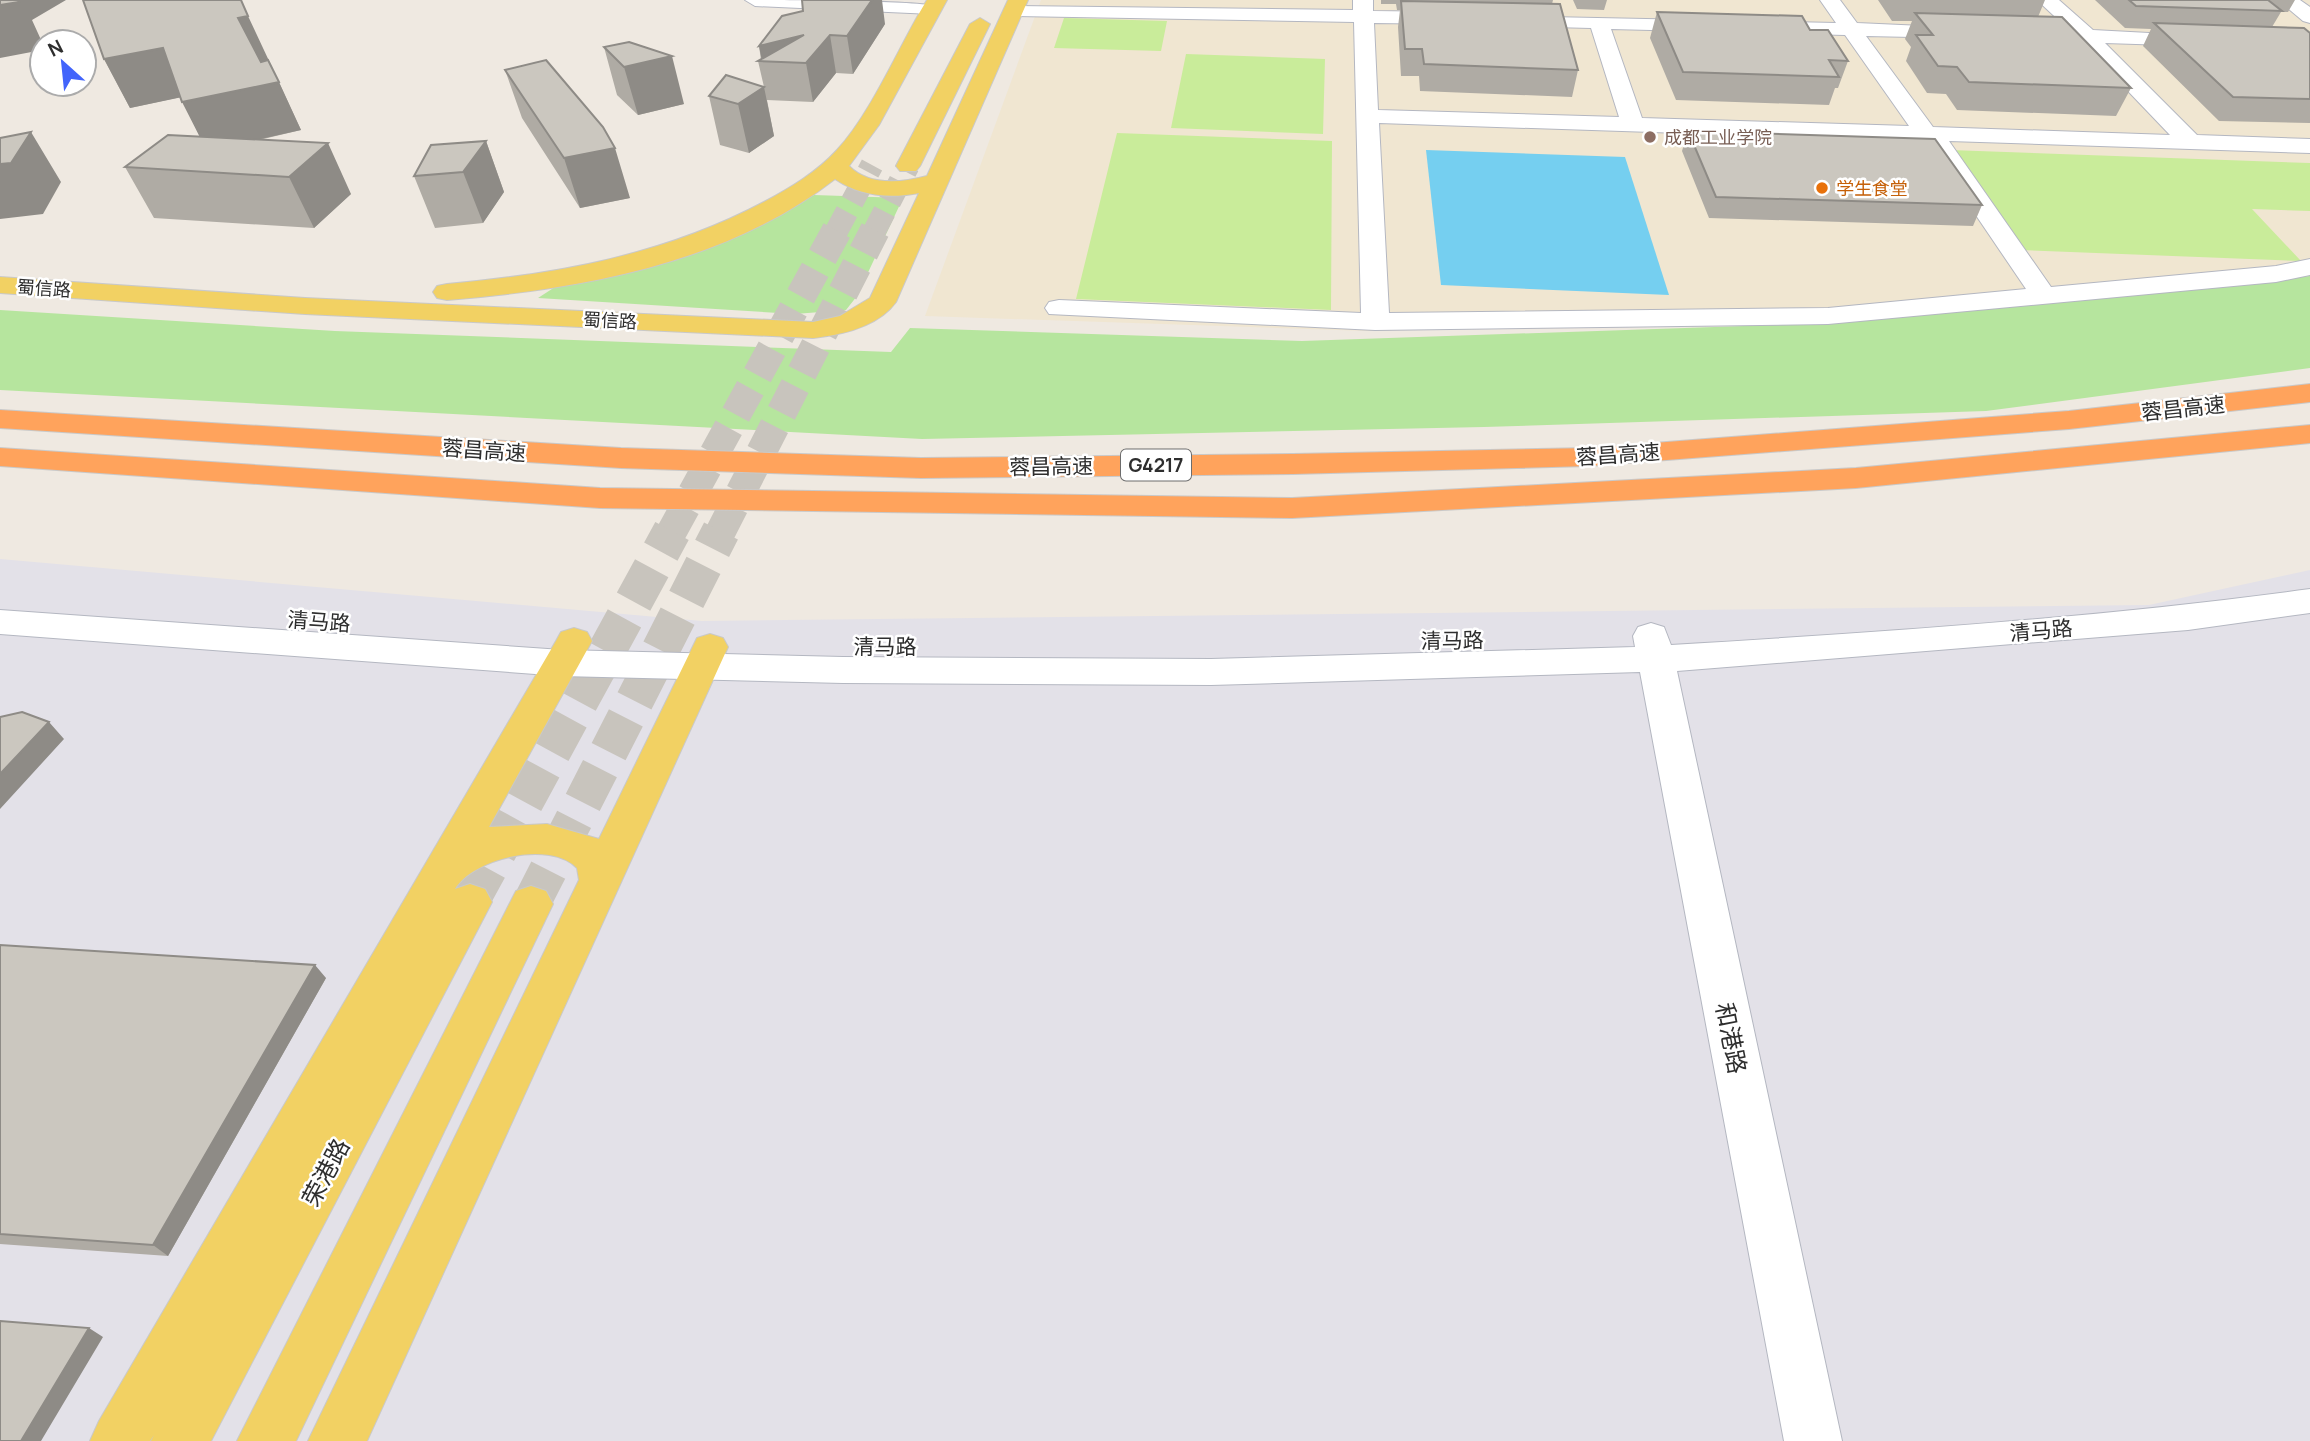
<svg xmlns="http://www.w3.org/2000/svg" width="2310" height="1441" font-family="Manrope,'Noto Sans SC',sans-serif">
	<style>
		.industrial { fill: #e3e1e8 }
		.education { fill: #f0e6d1 }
		.green { fill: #b6e59e }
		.pitch { fill: #c9ec9a }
		.water { fill: #75cff0 }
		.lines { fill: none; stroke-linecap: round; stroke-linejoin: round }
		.major-tunnel-far2 { stroke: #c8c4bd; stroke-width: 23; stroke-dasharray: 23 11; stroke-linecap: butt }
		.major-tunnel-far1 { stroke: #c8c4bd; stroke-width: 30; stroke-dasharray: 30 15; stroke-linecap: butt }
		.major-tunnel { stroke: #c8c4bd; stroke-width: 38; stroke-dasharray: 38 19; stroke-linecap: butt }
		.minor-casing { stroke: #b4b7c1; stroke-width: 2 }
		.major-casing { stroke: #c9c9c9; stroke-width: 2 }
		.highway-casing { stroke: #c9c9c9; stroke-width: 2 }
		.minor { fill: #fff; fill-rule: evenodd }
		.major { fill: #f2d163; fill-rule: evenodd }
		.highway { fill: #ffa35c; fill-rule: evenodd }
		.wall { fill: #afaba4 }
		.shaded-wall { fill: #8e8b86 }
		.building { fill: #cbc7bf; stroke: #8e8b86; stroke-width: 2 }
		.education-dot { fill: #8d6e63; stroke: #fff; stroke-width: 2.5 }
		.food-dot { fill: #e8710a; stroke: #fff; stroke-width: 2.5 }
		.labels { text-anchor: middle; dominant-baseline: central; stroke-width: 5; stroke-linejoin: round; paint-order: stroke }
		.far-education-label { font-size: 18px; fill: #785e54; stroke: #fff; text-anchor: start }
		.far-food-label { font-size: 18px; fill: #c56008; stroke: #fff; text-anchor: start }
		.far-street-label { font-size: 18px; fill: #2e2e2e; stroke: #fff }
		.shield { fill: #fff; stroke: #6d6d6d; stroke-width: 2 }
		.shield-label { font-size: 19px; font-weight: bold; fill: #2e2e2e }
		.street-label { font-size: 21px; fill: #2e2e2e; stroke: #fff }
		.near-street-label { font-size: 24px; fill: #2e2e2e; stroke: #fff }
	</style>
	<rect width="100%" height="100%" fill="#efe9e1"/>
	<path class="industrial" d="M0,559L702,621L2149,605L2310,570V1441H0Z"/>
	<path class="education" d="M1041,0H2310V274L1828,320L1368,331L925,316Z"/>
	<path class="green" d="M814,195L903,198L857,296L846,310L795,314L538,298L555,287L764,222Z
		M2310,276V368L1986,411L1484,427L922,439L0,390V310L335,331L891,352L910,328L1302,341L1828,323Z"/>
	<path class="pitch" d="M1064,18L1167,21L1161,51L1054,48Z
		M1186,54L1325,59L1323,134L1171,128Z
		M1117,133L1332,141L1331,310L1076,299Z
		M1950,150L2310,163V211L2252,209L2301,261L2019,250Z"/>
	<path class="water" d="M1426,150L1625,157L1669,295L1441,285Z"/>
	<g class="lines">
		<path class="major-tunnel-far2" d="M836,232L872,165
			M874,232L908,166"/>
		<path class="major-tunnel-far1" d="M671,533L837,230
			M720,533L875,230"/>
		<path class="major-tunnel" d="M470,902L672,531
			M531,904L721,531"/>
		<defs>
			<path id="minor" d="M745,0C772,0 932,0 942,8L932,14L755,6Z
				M1353,0H1373V11L1452,12L1462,18L1452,24L1374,23L1378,110L1619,117L1591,28L1513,26L1506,24L1503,20L1506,16L1836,23L1820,0H1840L1857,23L1967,28L1970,32L1960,38L1866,36L1933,127L2170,135L2081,42L2027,40L2017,34L2027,28L2068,29L2037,0H2059L2093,30L2205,36L2208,40L2198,46L2105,43L2197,135L2310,139V153L1949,141L2051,287L2276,266L2310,259V275L2276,282L1828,324L1375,330L1049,314L1045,308L1049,302L1059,300L1361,313L1354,22L1014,16L1007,14L1004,10L1007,6L1353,10ZM1611,29L1845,35L1909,126L1642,118ZM1379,123L1921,141L1931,149L2026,289L1828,308L1389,313Z
				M2278,0H2300L2310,7V23L2303,21Z
				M2310,589V613L2188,630L1677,671L1842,1441H1784L1640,672L1211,685L843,683L562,676L0,634V610L562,650L843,657L1211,659L1635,647L1633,636L1638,627L1651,623L1664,627L1671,645C1884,632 2098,618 2310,589Z"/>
			<path id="major" d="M927,0H947L879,125L849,166C869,186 901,183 927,176L1008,0H1028L896,302C878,327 841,335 813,338L305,314L0,293V277L305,298L813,322L840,316L870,298L919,193C890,199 859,196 835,179C726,264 581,289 447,300L437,298L433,292L437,286L447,284C558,274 664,255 764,202C790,188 817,172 837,150C871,114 900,44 927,0Z
				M980,18L990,24L920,166L916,171H900L896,166L970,24Z
				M574,628L587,632L592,641L489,827L547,824L599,839L697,638L710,634L723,638L728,647L367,1441H308L579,880L577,868C550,840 473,858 455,889L470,884L485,889L492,902L211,1441H151L154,1435L150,1441H90L99,1421L556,641L561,632Z
				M531,886L546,891L553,904L296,1441H237L516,891Z"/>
			<path id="highway" d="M2310,384V402L2069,429L1589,466L1293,474L921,478L621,468L0,428V410L621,448L921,458L1293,454L1589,448L2069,411Z
				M2310,425V443L1856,488L1292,518L600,508L0,466V448L600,488L1292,498L1856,468Z"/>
		</defs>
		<use href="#minor" class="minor-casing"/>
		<use href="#major" class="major-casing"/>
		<use href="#highway" class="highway-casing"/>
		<use href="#minor" class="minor"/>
		<use href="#major" class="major"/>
		<use href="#highway" class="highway"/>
	</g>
	<path class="wall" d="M1381,0H1553L1552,4L1578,70L1572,97L1420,91L1419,76H1401L1398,27L1400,10H1397L1396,4H1381Z
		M1573,0H1607L1604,10L1577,9Z
		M1866,0H2045L2038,17L2131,88L2116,116L1957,110L1946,94L1927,93L1906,61L1911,47L1905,39L1912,21H1892L1878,0Z
		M2095,0H2295L2288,12H2281L2272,27L2310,33V123L2219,121L2143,46L2151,29L2125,28Z
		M1657,12L1810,30L1848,61L1838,88H1835L1829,105L1676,100L1650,38Z
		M885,24L853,74L836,73L813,102L767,100L774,136L749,153L720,145L709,96L764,87L758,61L761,60L759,46Z
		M604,47L684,104L638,115L617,95Z
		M104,59L270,63L301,130L259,140L351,194L314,228L154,218L125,167L200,137L181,97L130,108Z
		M505,70L630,198L580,208L522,118Z
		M1688,131L1982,205L1973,226L1709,218L1682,151Z
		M486,141L504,192L483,223L435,228L414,176Z
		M0,945L326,978L168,1256L0,1244Z"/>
	<path class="shaded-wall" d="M9,0H66L32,20L42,42V50L0,58V5Z
		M872,0H882L885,24L853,74L847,36Z
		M248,16L270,63L260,65L238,18Z
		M804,35H830L836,73L813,102L806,63L762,61L759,46Z
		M163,48L187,96L130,108L104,59Z
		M672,56L684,104L638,115L624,67Z
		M279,82L301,130L207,151L182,102Z
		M764,87L774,136L749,153L738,104Z
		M31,132L61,182L43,214L0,219V164Z
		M486,141L504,192L483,223L463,172Z
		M328,143L351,194L314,228L289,177Z
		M615,148L630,198L580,208L564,158Z
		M49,722L64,739L0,809V774Z
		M315,965L326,978L168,1256L153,1245Z
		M89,1328L103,1337L41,1441H21Z"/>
	<path class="building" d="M0,0H18L19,2L0,5Z
		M83,0H241L248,16L238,18L261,62L268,60L279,82L182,102L163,48L104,59Z
		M802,0H872L847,36L830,35L806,63L758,61L804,35L759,46L782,16L803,11Z
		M2129,0H2268L2282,11L2136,6Z
		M1401,1L1560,4L1578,70L1424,64L1422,49H1405Z
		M1657,12L1802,16L1810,30H1828L1848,61L1829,60L1839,77L1683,72Z
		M1915,13L2062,17L2131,88L1969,82L1957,67L1938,66L1916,35H1933Z
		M2154,23L2304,28L2310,33V99L2233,97Z
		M629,42L672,56L624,67L604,47Z
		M546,60L603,127L615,148L564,158L505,70Z
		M726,75L764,87L738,104L709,96Z
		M1688,131L1935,139L1982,205L1716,197Z
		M31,132L11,163L0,164V138Z
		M168,135L328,143L289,177L125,167Z
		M486,141L463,172L414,176L431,145Z
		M22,712L49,722L0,774V717Z
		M0,945L315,965L153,1245L0,1234Z
		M0,1321L89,1328L21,1441H0Z"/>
	<circle class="education-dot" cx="1650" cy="137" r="7"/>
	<circle class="food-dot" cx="1822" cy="188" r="7"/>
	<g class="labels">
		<g class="far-education-label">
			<text x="1664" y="137">成都工业学院</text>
		</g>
		<g class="far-food-label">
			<text x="1836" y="188">学生食堂</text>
		</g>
		<g class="far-street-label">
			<text transform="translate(44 288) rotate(4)">蜀信路</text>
			<text transform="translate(610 320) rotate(3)">蜀信路</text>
		</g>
		<rect class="shield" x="1121" y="449.5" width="70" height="31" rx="5"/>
		<g class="shield-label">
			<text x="1156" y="465">G4217</text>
		</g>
		<g class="street-label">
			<text transform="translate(2183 408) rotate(-6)">蓉昌高速</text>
			<text transform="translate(484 450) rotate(4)">蓉昌高速</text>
			<text transform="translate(1618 454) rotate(-4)">蓉昌高速</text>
			<text transform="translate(1051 466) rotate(-1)">蓉昌高速</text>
			<text transform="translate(319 621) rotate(4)">清马路</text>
			<text transform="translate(2041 630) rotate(-5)">清马路</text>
			<text transform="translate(1452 640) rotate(-1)">清马路</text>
			<text x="885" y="646">清马路</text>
		</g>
		<g class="near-street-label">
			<text transform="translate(1732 1038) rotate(79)">和港路</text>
			<text transform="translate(325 1172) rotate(-62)">荣港路</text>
		</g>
	</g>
	<g transform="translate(63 63) rotate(333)"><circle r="33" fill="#ffffff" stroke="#ababab" stroke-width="2"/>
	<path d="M0-5L12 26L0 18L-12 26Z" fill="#4264fb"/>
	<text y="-10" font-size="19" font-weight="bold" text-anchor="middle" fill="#2e2e2e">N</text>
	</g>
</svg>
